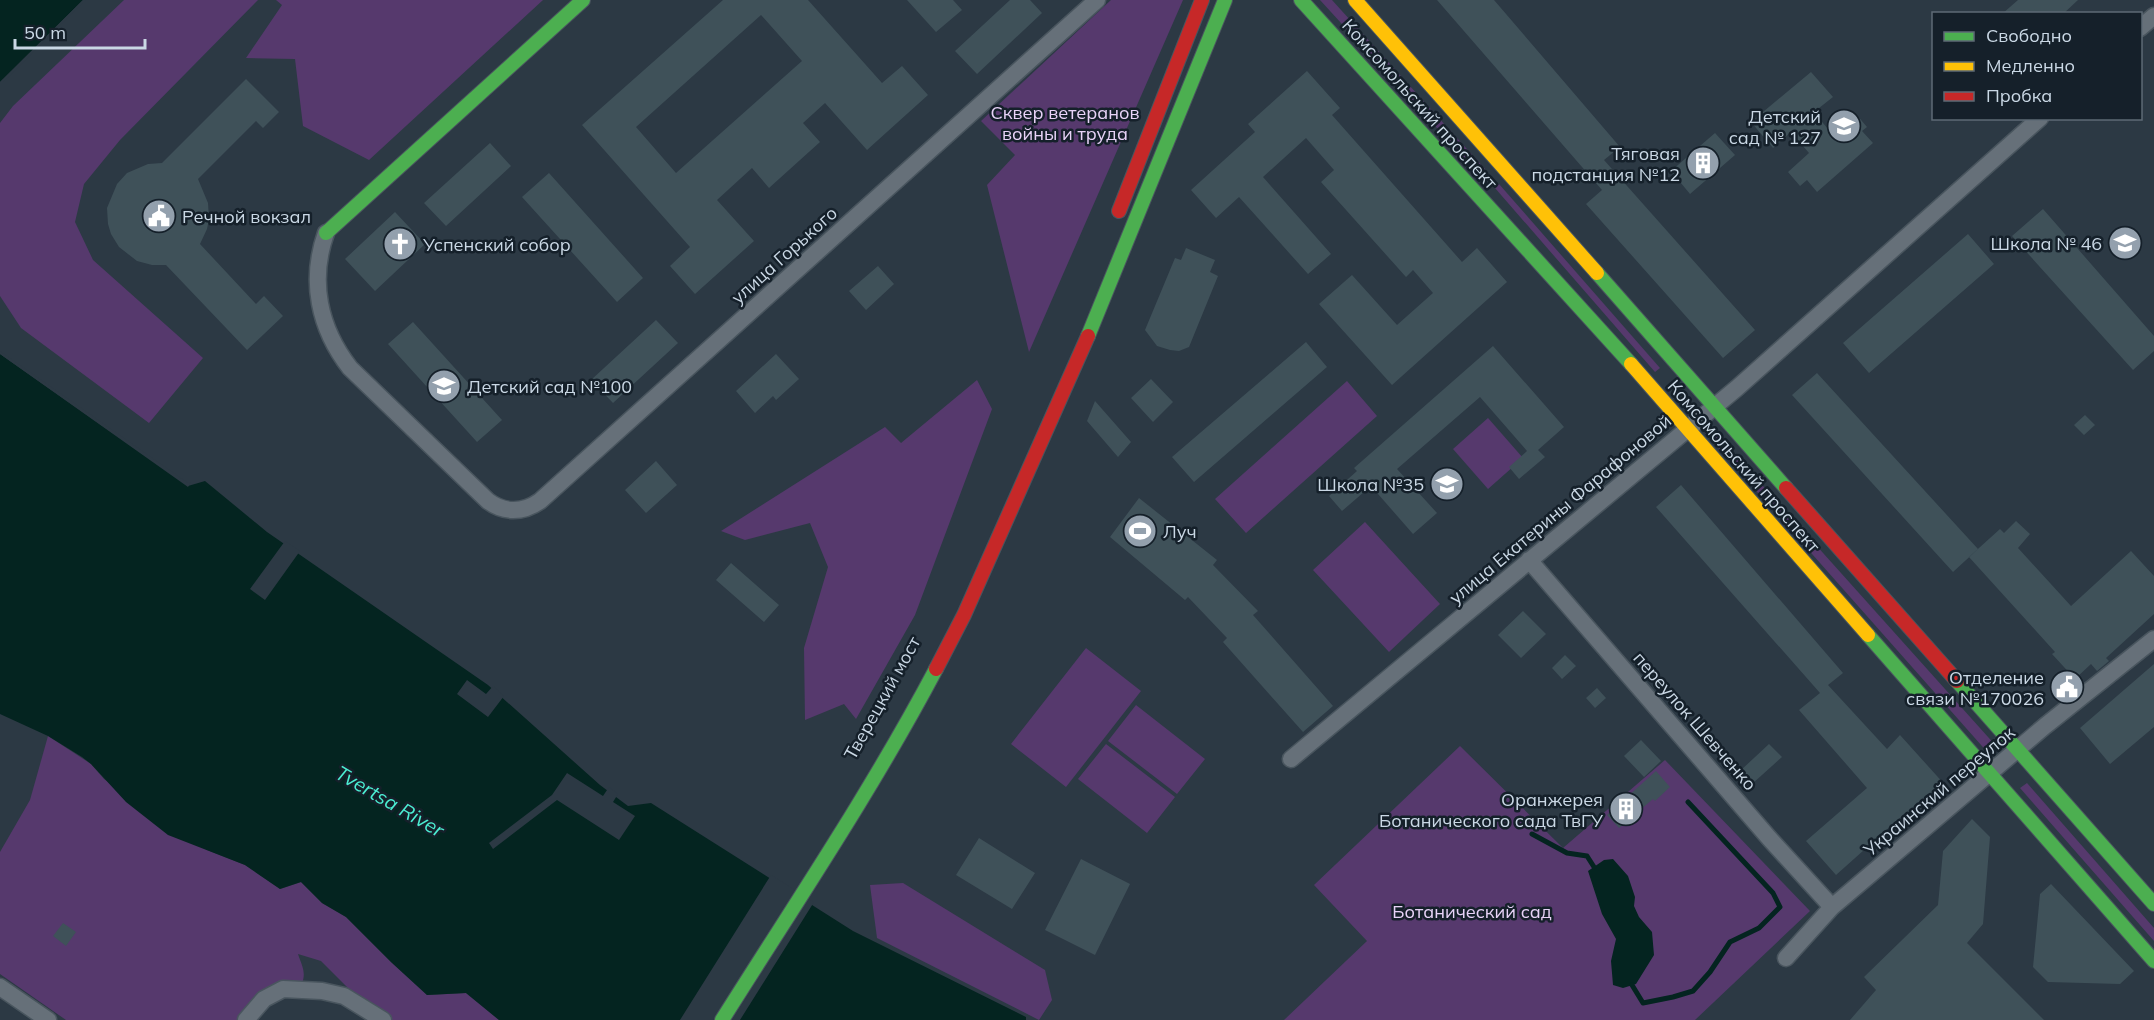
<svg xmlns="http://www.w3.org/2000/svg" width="2154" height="1020" font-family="Mulish,sans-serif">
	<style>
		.green { fill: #56396d }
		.water { fill: #042420 }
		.pier { fill: #2c3944 }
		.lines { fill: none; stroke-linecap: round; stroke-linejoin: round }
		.stream { stroke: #042420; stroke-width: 5 }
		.building { fill: #3f5159; fill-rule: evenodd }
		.street-casing { stroke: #49555e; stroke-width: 19 }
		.fast-casing { stroke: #49555e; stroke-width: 16 }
		.slow-casing { stroke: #49555e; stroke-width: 16 }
		.jam-casing { stroke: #49555e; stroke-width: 16 }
		.street { stroke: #667079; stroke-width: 16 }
		.fast { stroke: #4caf50; stroke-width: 14 }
		.slow { stroke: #ffc107; stroke-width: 14 }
		.jam { stroke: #c62828; stroke-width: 14 }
		.labels { text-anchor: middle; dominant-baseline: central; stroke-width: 5; stroke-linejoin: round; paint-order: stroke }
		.street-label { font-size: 18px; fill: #cad8e5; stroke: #15202a }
		.park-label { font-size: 18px; fill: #e8d3f8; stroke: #15202a }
		.poi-label { font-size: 18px; fill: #cad8e5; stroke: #15202a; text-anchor: end }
		.water-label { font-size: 20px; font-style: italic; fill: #4bedd2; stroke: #15202a }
	</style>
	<rect width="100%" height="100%" fill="#2c3944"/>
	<path class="green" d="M124,0H258L120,140L84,184L75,222L93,260L203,358L149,423L21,328L0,296V123L13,106Z
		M276,0H543L369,160L303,126L295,59L246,58L282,5Z
		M1111,0H1183L1029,352L987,185L1015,155L981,121Z
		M1320,0H1332L1485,169L1479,174Z
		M1499,184L1660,368L1655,372L1495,188Z
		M977,380L992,409L915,615L856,719L844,704L805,720L804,648L828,567L810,523L745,540L721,531L885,427L901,443Z
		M1347,381L1377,416L1246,533L1215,499Z
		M1488,418L1523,458L1488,489L1453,449Z
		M1711,428L1997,747L1989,754L1705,433Z
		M1365,522L1440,604L1389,652L1313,570Z
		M1086,648L1141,691L1066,787L1011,744Z
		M1136,705L1205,759L1177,794L1108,741Z
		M48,736L91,764L104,779L207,850L245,865L280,889L301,882L322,903L346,917L391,962L427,995L466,993L499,1020H390L350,990L321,961L298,954C302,966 307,973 301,986L241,1020H66L0,974V852L30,800Z
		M1106,744L1175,797L1147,833L1078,779Z
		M1460,746L1563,848L1665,760L1810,911L1695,1020H1284L1367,941L1314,885Z
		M2027,783L2154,928V941L2020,788Z
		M903,883L1045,970L1052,1000L1039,1020L877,938L870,885Z"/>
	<path class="water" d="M0,0H83L0,82Z
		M0,354L188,486L205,481L267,532L488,685L600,785L628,806L651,803L853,931L1026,1017V1020H499L466,993L427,995L391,962L346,917L322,903L301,882L280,889L245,865L168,835L126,802L91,764L82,757L48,736L0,714Z
		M1613,859L1628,876L1635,897L1634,906L1639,917L1652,932L1654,955L1636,984L1623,988L1613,985L1611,961L1616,939L1602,914L1588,871L1604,860Z"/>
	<path class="pier" d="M83,0H86L0,85V82Z
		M0,351L188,483L191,482L188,487L0,354Z
		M285,541L300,551L265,600L250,589Z
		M467,680L486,694L493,686L504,696L488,717L457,694Z
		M567,773L603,796L609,787L618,794L613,802L635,816L619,840L557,800L493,849L489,843L552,795Z
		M771,875L814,902L740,1020H680Z"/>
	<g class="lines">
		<path class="stream" d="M1532,834L1567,853L1587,856L1594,867
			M1632,985L1643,1003L1673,997L1693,991L1710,972L1730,942L1759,928L1780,907L1773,893L1688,802"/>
	</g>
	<path class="building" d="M723,0H808L882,83L902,66L928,95L867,150L825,103L803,123L820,142L769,188L752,168L717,200L754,241L695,294L670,266L690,247L582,125ZM761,15L802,61L676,173L636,127Z
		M907,0H953L962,10L936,32Z
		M1010,0H1030L1042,13L977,74L955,51Z
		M1437,0H1494L1620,147L1604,160L1755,330L1723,358L1586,204L1602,190Z
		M2018,0H2078L2063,14H2002Z
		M1307,71L1340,108L1332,115L1462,262L1477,248L1507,282L1392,385L1319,304L1352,275L1397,325L1433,293L1413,270L1406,277L1321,182L1334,170L1306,138L1263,177L1331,254L1308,274L1239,197L1216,218L1191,190L1255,132L1248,124Z
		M1811,72L1833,97L1814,112L1832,134L1856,114L1867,127L1862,131L1873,143L1817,192L1807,180L1800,186L1788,172L1809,153L1791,132L1773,148L1751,122Z
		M246,79L279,112L263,128L256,121L198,179L208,203L209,219L207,229L200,244L256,304L264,296L283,316L247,350L166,265H152L137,261L119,247L111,234L108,224L107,208L117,184L127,173L148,164L162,163Z
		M1715,133L1735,155L1690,194L1671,171Z
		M490,143L511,166L446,226L424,203Z
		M549,173L643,278L617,302L522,197Z
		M2043,209L2154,336V351L2133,370L2012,236Z
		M395,212L425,244L375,291L345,259Z
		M1968,234L1994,264L1869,373L1843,343Z
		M1186,248L1215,260L1210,272L1218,276L1189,347L1179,351L1170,350L1157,346L1145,330L1175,258L1181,260Z
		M878,266L894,284L866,310L849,291Z
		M656,320L678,343L613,403L591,380Z
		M413,322L502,420L477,442L388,344Z
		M1306,342L1327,367L1194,482L1172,457Z
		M1493,346L1564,427L1538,450L1545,457L1519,479L1509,467L1527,451L1480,397L1397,469L1437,513L1413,534L1371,486L1342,511L1329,496L1357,471L1354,468Z
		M776,354L799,379L776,400L773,396L755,413L736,391Z
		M1817,373L1978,549L1953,572L1792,395Z
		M1151,379L1173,402L1153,422L1131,398Z
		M1095,401L1131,442L1118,457L1087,421Z
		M2085,415L2095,425L2084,435L2074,425Z
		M656,461L677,485L646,513L625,490Z
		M1681,485L1843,673L1828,685L1887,749L1900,735L1946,786L1905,822L1901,817L1836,875L1806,841L1867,788L1799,710L1820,693L1656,507Z
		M1139,498L1217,560L1213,565L1258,611L1253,615L1333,706L1303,732L1223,642L1227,638L1188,597L1185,600L1110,537Z
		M2016,521L2030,534L2018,548L2071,606L2131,551L2154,576V614L2106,658L2109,661L2097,671L2091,664L2075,679L2052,654L2055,652L1969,557L2000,529L2004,533Z
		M731,563L779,605L764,622L716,580Z
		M1523,611L1546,634L1521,658L1498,635Z
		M1565,655L1576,666L1562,679L1552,668Z
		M2154,664V727L2110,764L2080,728Z
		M1597,688L1606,698L1595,708L1586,698Z
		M1641,740L1661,761L1644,777L1624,756Z
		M1769,744L1782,757L1752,784L1740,771Z
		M1656,771L1670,787L1655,801L1653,799L1619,828L1607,815Z
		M1972,819L1990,837L1983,924L1967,943L2044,1020H1850L1876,990L1864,977L1938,905L1943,851Z
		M979,838L1035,873L1012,909L956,875Z
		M1081,859L1130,884L1095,955L1045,930Z
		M2051,884L2134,971L2120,984L2048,982L2033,967L2040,894Z
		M63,923L76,932L66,946L53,936Z"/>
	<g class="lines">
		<defs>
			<path id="street" d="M2140,28L2154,16
				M326,233C309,281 319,328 350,368L488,501C504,513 523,513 540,501L1097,0
				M1529,560L1769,838L1832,907
				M1291,759L1737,388L2040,118
				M1786,958L1832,907L2045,726L2154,639
				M0,987L48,1020
				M246,1020L264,999L283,989L322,991L344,996L383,1020"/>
			<path id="fast" d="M1301,0L1631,364
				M326,233L583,0
				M1597,273L1786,488
				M1088,336L1225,0
				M1868,635L2154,961
				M1957,681L2154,904
				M722,1020C795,904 872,790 936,669"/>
			<path id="slow" d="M1355,0L1597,273
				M1631,364L1868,635"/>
			<path id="jam" d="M1119,211L1202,0
				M1786,488L1957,681
				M936,669L964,615L1088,336"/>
		</defs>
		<use href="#street" class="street-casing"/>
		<use href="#fast" class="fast-casing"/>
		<use href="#slow" class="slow-casing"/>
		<use href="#jam" class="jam-casing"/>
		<use href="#street" class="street"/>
		<use href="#fast" class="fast"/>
		<use href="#slow" class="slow"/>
		<use href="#jam" class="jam"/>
	</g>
	<defs>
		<symbol id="school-disc" viewBox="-11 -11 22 22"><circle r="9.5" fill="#93a0ad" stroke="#15202a"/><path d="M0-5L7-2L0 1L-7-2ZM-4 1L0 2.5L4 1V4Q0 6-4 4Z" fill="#fff"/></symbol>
		<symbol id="building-disc" viewBox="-11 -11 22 22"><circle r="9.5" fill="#93a0ad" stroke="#15202a"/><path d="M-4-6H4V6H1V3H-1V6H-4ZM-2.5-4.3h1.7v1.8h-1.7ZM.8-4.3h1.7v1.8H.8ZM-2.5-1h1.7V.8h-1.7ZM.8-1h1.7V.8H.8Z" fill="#fff"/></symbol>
		<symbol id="civic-disc" viewBox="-11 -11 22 22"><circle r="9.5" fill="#93a0ad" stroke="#15202a"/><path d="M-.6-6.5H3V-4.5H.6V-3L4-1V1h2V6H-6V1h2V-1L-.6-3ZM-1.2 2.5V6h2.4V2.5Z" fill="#fff"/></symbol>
		<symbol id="church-disc" viewBox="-11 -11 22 22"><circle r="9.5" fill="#93a0ad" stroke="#15202a"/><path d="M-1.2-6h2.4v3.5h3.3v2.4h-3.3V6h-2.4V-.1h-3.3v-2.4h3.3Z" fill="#fff"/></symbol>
		<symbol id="stadium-disc" viewBox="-11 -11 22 22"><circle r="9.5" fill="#93a0ad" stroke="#15202a"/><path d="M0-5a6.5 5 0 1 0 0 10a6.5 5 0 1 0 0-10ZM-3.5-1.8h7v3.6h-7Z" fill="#fff"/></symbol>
	</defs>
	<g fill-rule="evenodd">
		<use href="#school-disc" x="1825" y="107" width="38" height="38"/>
		<use href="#building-disc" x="1684" y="144" width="38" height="38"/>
		<use href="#civic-disc" x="140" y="197" width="38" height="38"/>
		<use href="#school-disc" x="2106" y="224" width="38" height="38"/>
		<use href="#church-disc" x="381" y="225" width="38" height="38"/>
		<use href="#school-disc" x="425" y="367" width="38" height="38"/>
		<use href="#school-disc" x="1428" y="465" width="38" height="38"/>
		<use href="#stadium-disc" x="1121" y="512" width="38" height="38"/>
		<use href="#civic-disc" x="2048" y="668" width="38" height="38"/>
		<use href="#building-disc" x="1607" y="790" width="38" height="38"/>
	</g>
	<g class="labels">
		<g class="street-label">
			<text transform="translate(1420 104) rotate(48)">Комсомольский проспект</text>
			<text transform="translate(784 255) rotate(-42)">улица Горького</text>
			<text transform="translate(1744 466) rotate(49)">Комсомольский проспект</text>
			<text transform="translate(1560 509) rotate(-40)">улица Екатерины Фарафоновой</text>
			<text transform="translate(882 698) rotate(-61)">Тверецкий мост</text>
			<text transform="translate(1695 721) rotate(49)">переулок Шевченко</text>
			<text transform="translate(1939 791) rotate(-40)">Украинский переулок</text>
		</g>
		<g class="park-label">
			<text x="1065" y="112">Сквер ветеранов<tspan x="1065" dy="21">войны и труда</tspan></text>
			<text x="1472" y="911">Ботанический сад</text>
		</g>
		<g class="poi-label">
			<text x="1821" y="116">Детский<tspan x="1821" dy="21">сад № 127</tspan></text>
			<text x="1680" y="153">Тяговая<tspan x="1680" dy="21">подстанция №12</tspan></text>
			<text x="182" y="216" text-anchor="start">Речной вокзал</text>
			<text x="2102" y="243">Школа № 46</text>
			<text x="423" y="244" text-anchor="start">Успенский собор</text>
			<text x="467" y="386" text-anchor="start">Детский сад №100</text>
			<text x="1424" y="484">Школа №35</text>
			<text x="1163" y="531" text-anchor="start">Луч</text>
			<text x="2044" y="677">Отделение<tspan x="2044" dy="21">связи №170026</tspan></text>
			<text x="1603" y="799">Оранжерея<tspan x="1603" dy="21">Ботанического сада ТвГУ</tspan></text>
		</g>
		<g class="water-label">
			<text transform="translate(390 801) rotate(30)">Tvertsa River</text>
		</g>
	</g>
	<rect x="1932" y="12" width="210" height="108" fill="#15202a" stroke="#5d6a75" stroke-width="1.5"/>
	<rect x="1944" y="32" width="30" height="9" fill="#4caf50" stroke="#5d6a75" stroke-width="1.5"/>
	<text x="1986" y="42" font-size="18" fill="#cad8e5">Свободно</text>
	<rect x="1944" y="62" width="30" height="9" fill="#ffc107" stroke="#5d6a75" stroke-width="1.5"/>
	<text x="1986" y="72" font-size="18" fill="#cad8e5">Медленно</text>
	<rect x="1944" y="92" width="30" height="9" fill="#c62828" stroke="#5d6a75" stroke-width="1.5"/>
	<text x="1986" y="102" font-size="18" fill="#cad8e5">Пробка</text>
	<path d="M15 39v9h130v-9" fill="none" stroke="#cad8e5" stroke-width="3"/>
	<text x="24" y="39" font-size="18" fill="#cad8e5" stroke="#15202a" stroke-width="4.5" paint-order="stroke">50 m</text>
</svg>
